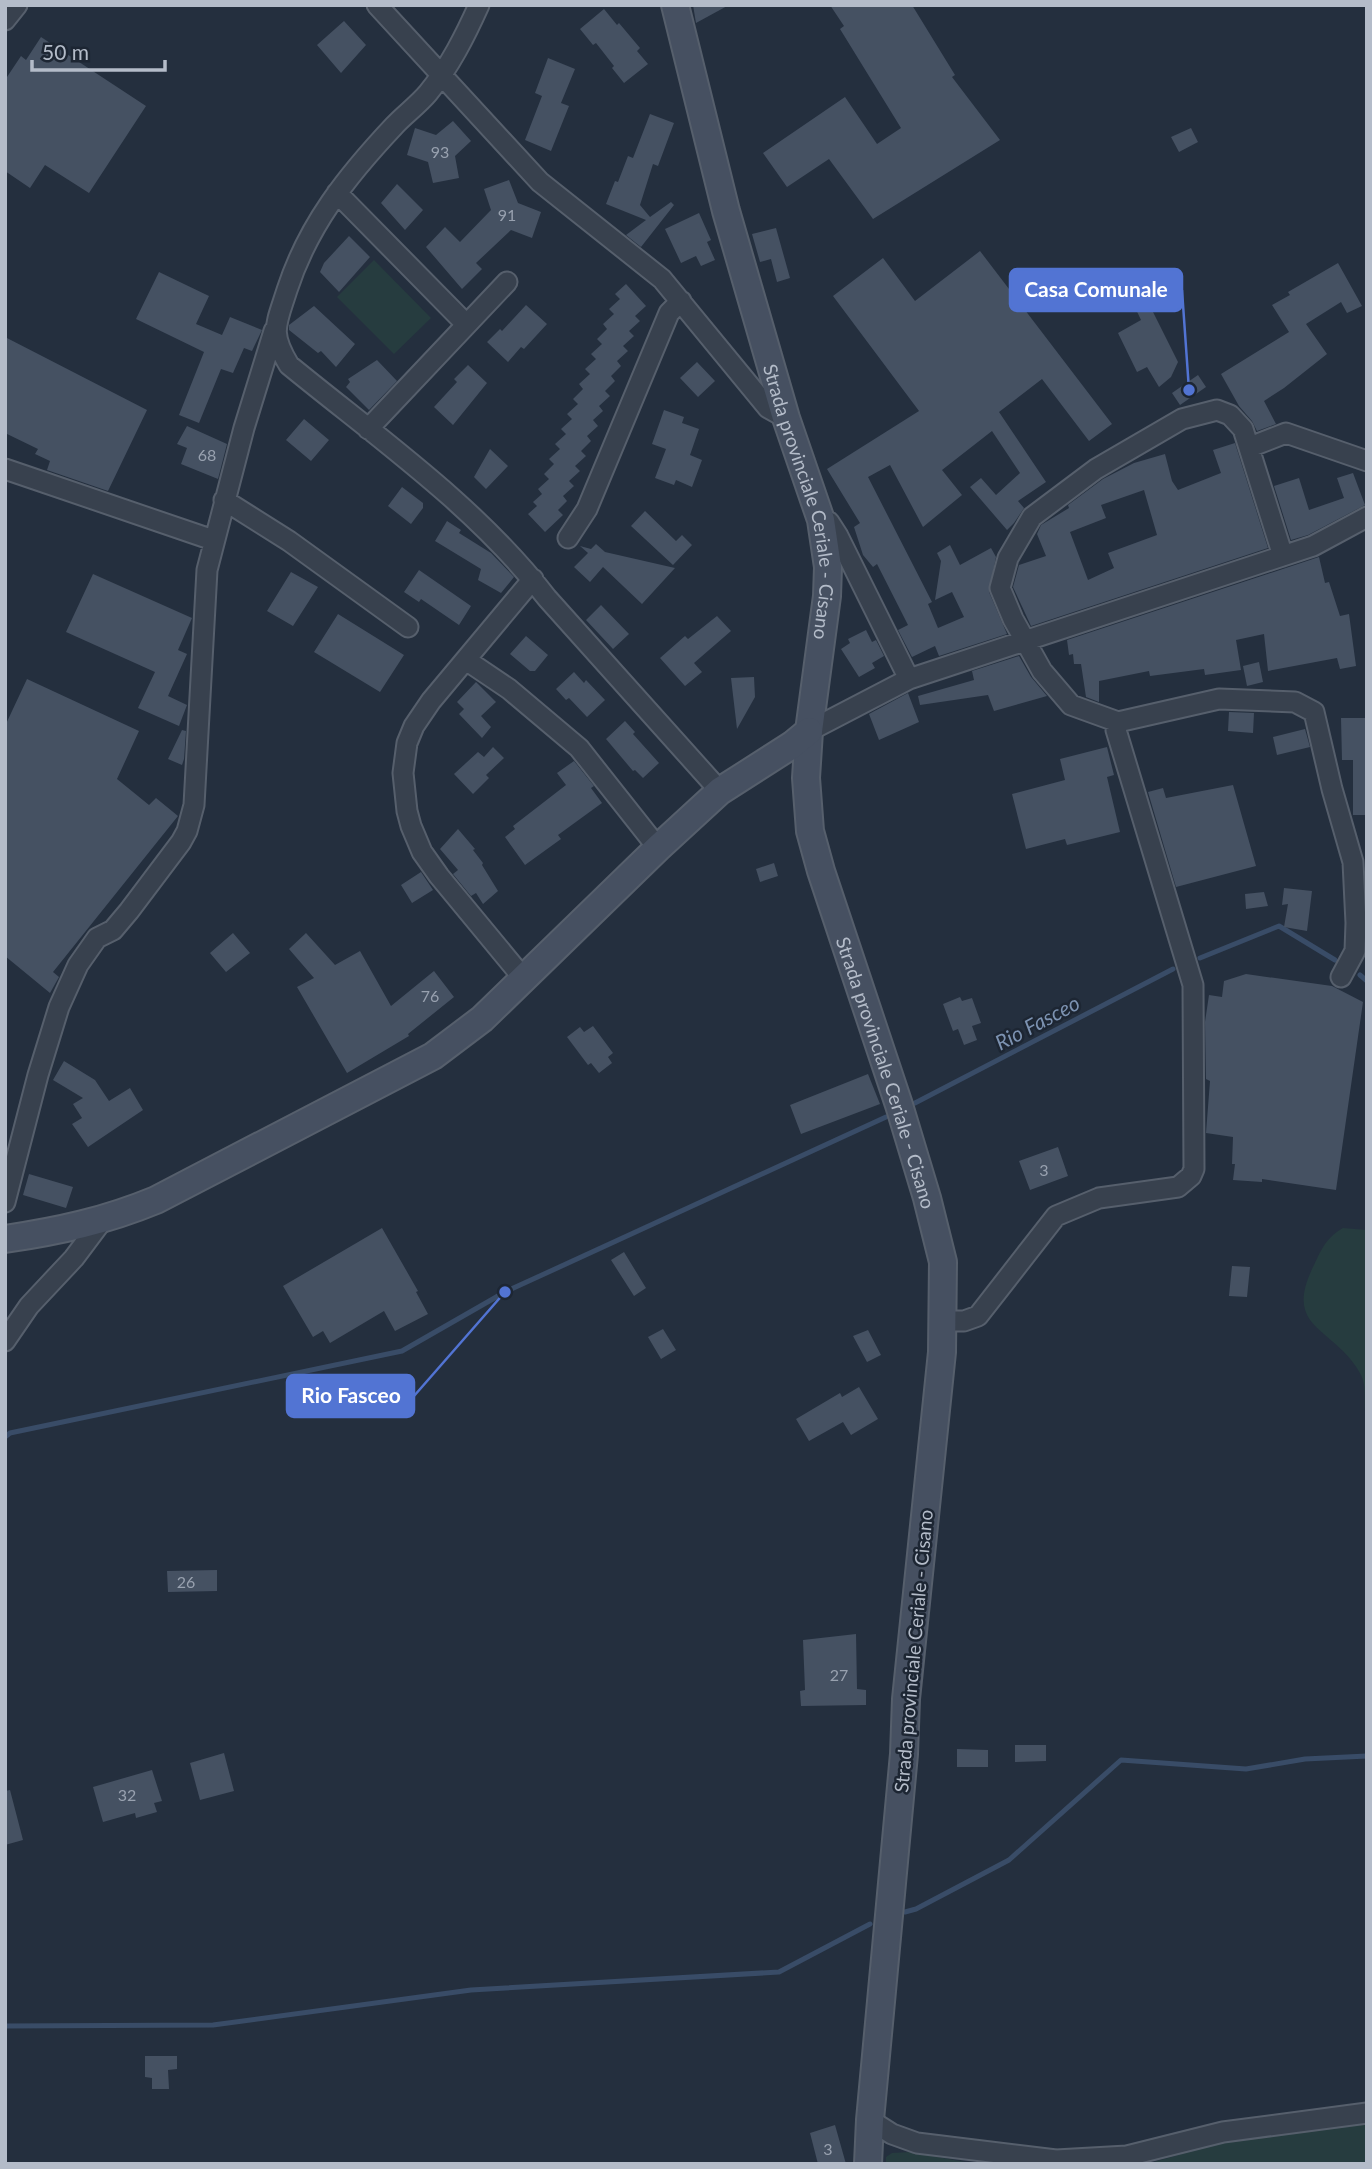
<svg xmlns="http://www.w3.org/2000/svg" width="1372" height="2169" font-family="Lato,sans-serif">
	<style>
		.green { fill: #263c3f }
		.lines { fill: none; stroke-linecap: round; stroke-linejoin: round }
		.stream { stroke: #394c67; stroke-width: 5 }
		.building { fill: #455162; fill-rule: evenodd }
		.street-casing { stroke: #565f6c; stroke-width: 23 }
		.secondary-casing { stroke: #565f6c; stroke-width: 30 }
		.street { stroke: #38414e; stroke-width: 19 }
		.secondary { stroke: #465061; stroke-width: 26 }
		.labels { text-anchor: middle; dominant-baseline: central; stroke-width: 5; stroke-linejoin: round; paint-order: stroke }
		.number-label { font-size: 16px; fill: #98a1af }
		.street-label { font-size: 19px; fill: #b4bcc9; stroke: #1d2633 }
		.water-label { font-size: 21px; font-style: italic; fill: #7c92b1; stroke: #1d2633 }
		.leader { fill: none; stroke: #5274d3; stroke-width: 2.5 }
		.callout-dot { fill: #5274d3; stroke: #1d2633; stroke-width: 2.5 }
		.callout { fill: #5274d3; stroke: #5274d3; stroke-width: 2.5 }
		.callout-label { font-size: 21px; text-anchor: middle; font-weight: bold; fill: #fff }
	</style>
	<rect width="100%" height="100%" fill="#242f3e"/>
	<path class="green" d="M374,260L431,318L394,354L337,297Z
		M1343,1228L1367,1230V1422C1362,1406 1368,1389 1361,1375C1335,1326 1281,1331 1314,1265C1322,1248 1327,1237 1343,1228Z
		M1367,2123V2164H1147L1220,2143Z
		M910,2152L976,2164H886V2157L892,2153Z"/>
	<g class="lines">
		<path class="stream" d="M1200,958L1279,926L1335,960
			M1360,975L1367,981
			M915,1103L1173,969
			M5,1437L10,1433L402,1351L505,1292L886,1117
			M905,1912L916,1909L1009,1860L1121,1760L1246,1769L1305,1759L1367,1756
			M5,2026L213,2025L471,1990L779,1972L870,1924"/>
	</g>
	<path class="building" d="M693,5H729L696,23Z
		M830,5H912L955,75L952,77L1000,140L873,219L829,159L787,187L763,153L845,97L877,144L901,128L840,29L844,26Z
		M604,9L617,25L619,23L640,48L637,51L648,64L624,83L612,68L614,66L596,43L593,45L580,29Z
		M344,21L366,45L341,73L317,45Z
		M41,37L146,106L89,193L45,165L30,188L5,171V80L21,56L26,60Z
		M548,58L575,69L561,103L569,106L551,151L525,140L542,96L535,93Z
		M650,114L674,123L658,166L653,164L640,205L650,217L671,202L674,205L641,247L626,235L646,220L606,204L615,181L618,182L628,156L633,158Z
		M453,121L471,141L455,156L459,178L433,183L428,162L407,155L415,128L436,135Z
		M1191,128L1198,142L1179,152L1171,137Z
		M509,180L518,203L541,212L532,238L511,230L476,263L482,269L462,289L426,247L445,227L460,242L491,210L484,189Z
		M397,184L423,210L405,230L381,203Z
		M699,213L711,240L707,242L715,260L701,266L696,256L681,263L665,229Z
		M776,228L790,278L777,282L771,259L760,262L752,234Z
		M349,236L370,257L339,292L320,272L324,263Z
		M980,251L1112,424L1089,441L1042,379L999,412L1046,482L1018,501L1024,508L1014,523L1007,530L970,487L981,478L996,495L1020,473L992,431L942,470L962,495L923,527L890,465L868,477L932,602L928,604L938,628L964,617L952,592L935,600L941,561L937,553L950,545L960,565L991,548L996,557L989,592L1007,634L939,656L935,646L912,657L898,630L908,625L877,564L873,567L863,555L854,527L860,523L827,469L919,411L833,296L883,258L915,301Z
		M1338,263L1362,306L1347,313L1341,302L1306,324L1327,354L1284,388L1264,401L1276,424L1257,431L1252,421L1239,406L1221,374L1289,332L1272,305L1290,295L1288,292Z
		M159,272L209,296L196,324L222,335L230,317L262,330L252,351L244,348L233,373L221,369L199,423L179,415L204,352L136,319Z
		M626,284L646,306L635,316L640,321L629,331L634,336L623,346L628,351L617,361L621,366L611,376L615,381L605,391L610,396L599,406L603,411L593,420L598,426L587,436L591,441L581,451L586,456L575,466L580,471L569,481L574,486L563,496L567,501L558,510L563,515L545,532L528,514L537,506L533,502L542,494L538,489L549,479L544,474L554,464L549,459L560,449L555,444L566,434L561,429L572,419L567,414L578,404L573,399L583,389L579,384L590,374L585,369L596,359L591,354L602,344L597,339L607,329L603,324L614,314L609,309L620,299L615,294Z
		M1144,294L1178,362L1171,377L1159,387L1147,367L1137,372L1118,333L1141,320L1132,301Z
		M526,305L547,324L524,349L521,347L508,362L487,342L500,329L502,331Z
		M314,306L355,344L336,367L321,351L318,353L289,330V325Z
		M5,337L147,410L108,491L47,470L50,461L35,454L38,449L5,433Z
		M377,360L397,381L369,410L346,387L350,382L348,379Z
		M697,362L715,381L698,397L680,378Z
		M468,365L487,383L453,425L434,407L457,382L454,379Z
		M1198,375L1206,387L1180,405L1172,393Z
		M664,410L684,417L682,423L699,429L690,455L702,460L692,487L676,480L674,485L655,478L666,449L652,444Z
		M304,419L329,440L311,461L286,440Z
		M187,426L227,444L218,479L181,464L187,448L177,444Z
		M1235,443L1268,548L1031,626L1013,587L1019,565L1046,556L1037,534L1041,525L1069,508L1068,505L1103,479L1134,463L1165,454L1172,481L1178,490L1221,473L1213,450ZM1144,490L1157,535L1108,553L1114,568L1088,580L1070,532L1106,518L1101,505Z
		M490,449L508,466L486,489L474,477Z
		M1353,473L1365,505L1308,535L1291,540L1274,486L1299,478L1309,510L1344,498L1337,478Z
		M402,487L423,503V508L411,524L388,506Z
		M645,511L676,541L682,535L692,545L673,565L631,526Z
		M447,521L461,530L459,533L491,553L514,577L501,593L478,580L481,569L435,541Z
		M596,544L605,552L675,568L642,604L603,567L590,582L574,567L588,553L580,546L591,549Z
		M1319,557L1325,583L1329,582L1340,616L1349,614L1356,666L1340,669L1337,658L1268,671L1264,634L1236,640L1241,670L1205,675L1204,669L1150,676L1149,671L1099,681V702L1086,697L1081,664H1074L1073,654L1069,655L1067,640Z
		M419,570L471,606L459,625L421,599L419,602L404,592Z
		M291,572L318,587L293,626L267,611Z
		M93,574L192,618L178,650L187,654L168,696L187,705L179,726L138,708L155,672L66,632Z
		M601,605L629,634L613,649L586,620Z
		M338,614L404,655L380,692L314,652Z
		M717,616L731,631L694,663L702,672L685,686L660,658L685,636L688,639Z
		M866,630L872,642L876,640L884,656L872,663L875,668L859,677L841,649L850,643L848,639Z
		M526,636L548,655L535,671H530L510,654Z
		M1019,656L1031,677L1047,696L994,711L988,695L920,705L918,696L974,680L972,671Z
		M1259,662L1263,682L1247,686L1243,666Z
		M574,672L584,683L586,680L605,700L587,717L569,698L566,700L556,689Z
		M754,677L755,697L737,729L731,678Z
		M27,679L139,731L117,779L149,805L156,798L178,816L53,972L59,977L50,993L5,956V726Z
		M476,682L496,702L481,716L491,727L482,738L459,714L464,709L457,702Z
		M908,693L919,722L879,740L869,714Z
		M1229,712L1254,713L1253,733L1228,731Z
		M1341,718H1367V815H1353V760H1342Z
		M625,721L635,732L633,734L659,763L643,778L635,770L633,771L606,739Z
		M1305,729L1310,747L1277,755L1273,737Z
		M182,730L186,731L184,759L182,765L168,759Z
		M493,747L504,758L486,775L489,778L473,794L454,774L478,752L484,757Z
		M1107,747L1114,775L1107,777L1120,832L1067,845L1065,839L1026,849L1012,794L1065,780L1060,759Z
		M574,761L594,786L591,788L602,803L558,835L561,839L525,865L505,837L515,829L513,826L566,785L557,773Z
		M1233,785L1256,866L1176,887L1148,792L1163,788L1166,798Z
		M458,829L475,849L473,850L483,863L482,865L498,891L483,904L476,893L471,896L453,874L458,870L440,849Z
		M774,863L778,876L760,882L756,869Z
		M421,872L433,890L412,903L401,885Z
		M1284,888L1312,891L1307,931L1284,927L1288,904L1282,905Z
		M1264,892L1268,906L1246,909L1245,894Z
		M233,933L250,953L226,972L210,953Z
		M306,933L335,965L360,951L391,1006L434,971L454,997L408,1034L409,1036L347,1073L297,987L314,978L289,949Z
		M1246,974L1332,986L1363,1002L1336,1190L1262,1179V1182L1233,1180L1235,1164H1232L1233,1137L1206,1133L1210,1081L1206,1079L1205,1022L1209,995L1222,997L1224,981Z
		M960,997L962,1001L972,998L981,1023L972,1026L977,1040L964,1045L958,1029L953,1031L943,1004Z
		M593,1026L613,1053L608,1057L612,1063L599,1073L591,1063L588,1065L567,1037L580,1027L584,1032Z
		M64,1061L95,1080L109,1101L130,1088L143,1110L88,1147L72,1124L82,1118L73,1104L83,1098L53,1080Z
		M868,1074L880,1104L801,1134L790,1105Z
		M1058,1147L1068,1176L1030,1190L1019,1161Z
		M29,1174L73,1187L66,1208L23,1195Z
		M382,1228L418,1291L416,1292L428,1314L395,1331L384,1311L330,1343L323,1331L313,1337L283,1286Z
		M624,1252L646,1288L634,1296L611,1260Z
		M1232,1266L1250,1267L1247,1297L1229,1296Z
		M663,1329L676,1350L661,1359L648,1337Z
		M868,1330L881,1355L867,1362L853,1336Z
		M859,1387L878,1419L851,1435L843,1422L809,1441L796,1419L840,1393L842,1397Z
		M217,1570V1591L168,1592L167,1571Z
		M856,1634L857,1689L866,1690V1705L801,1706L800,1691L805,1690L803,1640Z
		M1015,1745H1046V1761L1015,1762Z
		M957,1749L988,1750V1767H957Z
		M224,1753L234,1791L200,1800L190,1763Z
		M152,1770L162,1801L154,1803L157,1812L136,1818L135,1813L103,1822L93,1787Z
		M10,1790L23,1840L5,1845V1791Z
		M145,2056H177V2069L168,2070L169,2089H152V2078L145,2077Z
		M835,2125L846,2164H818L810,2133Z"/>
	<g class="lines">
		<defs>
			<path id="street" d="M377,5L540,182L662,279L768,408L786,418
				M479,5C465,36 450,66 428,93C418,105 404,115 394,126C347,176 308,225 287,290C276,325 269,332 289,365C378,438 476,506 547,598L720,791
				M5,20L17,5
				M337,193L466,324
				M368,429L507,282
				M1250,447L1286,433L1367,461
				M5,469L213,540
				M224,500L289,541L408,627
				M821,520L829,522L838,536L909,679
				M568,538L587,509L669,313L681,301
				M466,660L509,689L579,748L658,848
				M1118,722L1071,705L1042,671L1013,619L1000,588L1008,558L1032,517L1096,469L1182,419L1217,410L1230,415L1243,429L1283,556
				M809,731L909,679L1313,546L1367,517
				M524,979L439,876L422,852L411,826L407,811L403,773L407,743L414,726L431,701L533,579
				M5,1202L38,1075L59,1007L78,965L97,938L113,930L129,911L181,842L187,831L194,805L207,570L244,428L274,331
				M944,1321H964L978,1316L1056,1216L1099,1198L1178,1187L1191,1176L1194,1169L1193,985L1116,730L1118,722L1219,699L1295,702L1314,712L1332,789L1353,862L1356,923L1355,951L1341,977
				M5,1341L29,1306L74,1258L104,1218
				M870,2120L892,2134L917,2143L1056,2160L1127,2156L1223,2132L1367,2113"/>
			<g id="secondary">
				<path id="s1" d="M675,5L726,211L786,418L821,520L828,567L827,596L809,731L806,778L810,831L821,871L899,1105L927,1198L943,1262L942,1352L906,1699L904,1754L870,2120L868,2164"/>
				<path d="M5,1239C59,1231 105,1221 156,1200L433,1056L482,1019L658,848L720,791L792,745L809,731"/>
			</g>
		</defs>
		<use href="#street" class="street-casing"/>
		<use href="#secondary" class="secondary-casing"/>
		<use href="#street" class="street"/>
		<use href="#secondary" class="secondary"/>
	</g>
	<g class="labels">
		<g class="number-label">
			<text x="440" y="151">93</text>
			<text x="507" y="214">91</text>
			<text x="207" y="454">68</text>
			<text x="430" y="995">76</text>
			<text x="1044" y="1169">3</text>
			<text x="186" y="1581">26</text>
			<text x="839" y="1674">27</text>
			<text x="127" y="1794">32</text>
			<text x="828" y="2148">3</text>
		</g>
		<g class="street-label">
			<text stroke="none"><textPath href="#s1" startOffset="514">Strada provinciale Ceriale - Cisano</textPath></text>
			<text stroke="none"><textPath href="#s1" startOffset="1102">Strada provinciale Ceriale - Cisano</textPath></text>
			<text transform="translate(913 1651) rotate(-85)">Strada provinciale Ceriale - Cisano</text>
		</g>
		<g class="water-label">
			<text transform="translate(1037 1022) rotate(-28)">Rio Fasceo</text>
		</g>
	</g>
	<path class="leader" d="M1189 390L1182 290M505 1292L414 1396"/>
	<g class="callout-dot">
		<circle cx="1189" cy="390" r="7"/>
		<circle cx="505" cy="1292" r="7"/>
	</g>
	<g class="callout">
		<rect x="1010" y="269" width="172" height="42" rx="7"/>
		<rect x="287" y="1375" width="127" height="42" rx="7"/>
	</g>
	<g class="callout-label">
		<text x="1096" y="297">Casa Comunale</text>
		<text x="351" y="1403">Rio Fasceo</text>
	</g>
	<rect width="1372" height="2169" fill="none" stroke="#b4bcc9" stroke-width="14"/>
	<path d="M32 60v10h133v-10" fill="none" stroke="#b4bcc9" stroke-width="3.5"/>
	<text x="42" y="60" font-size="21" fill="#b4bcc9" stroke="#1d2633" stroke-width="5" paint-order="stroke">50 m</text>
</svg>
